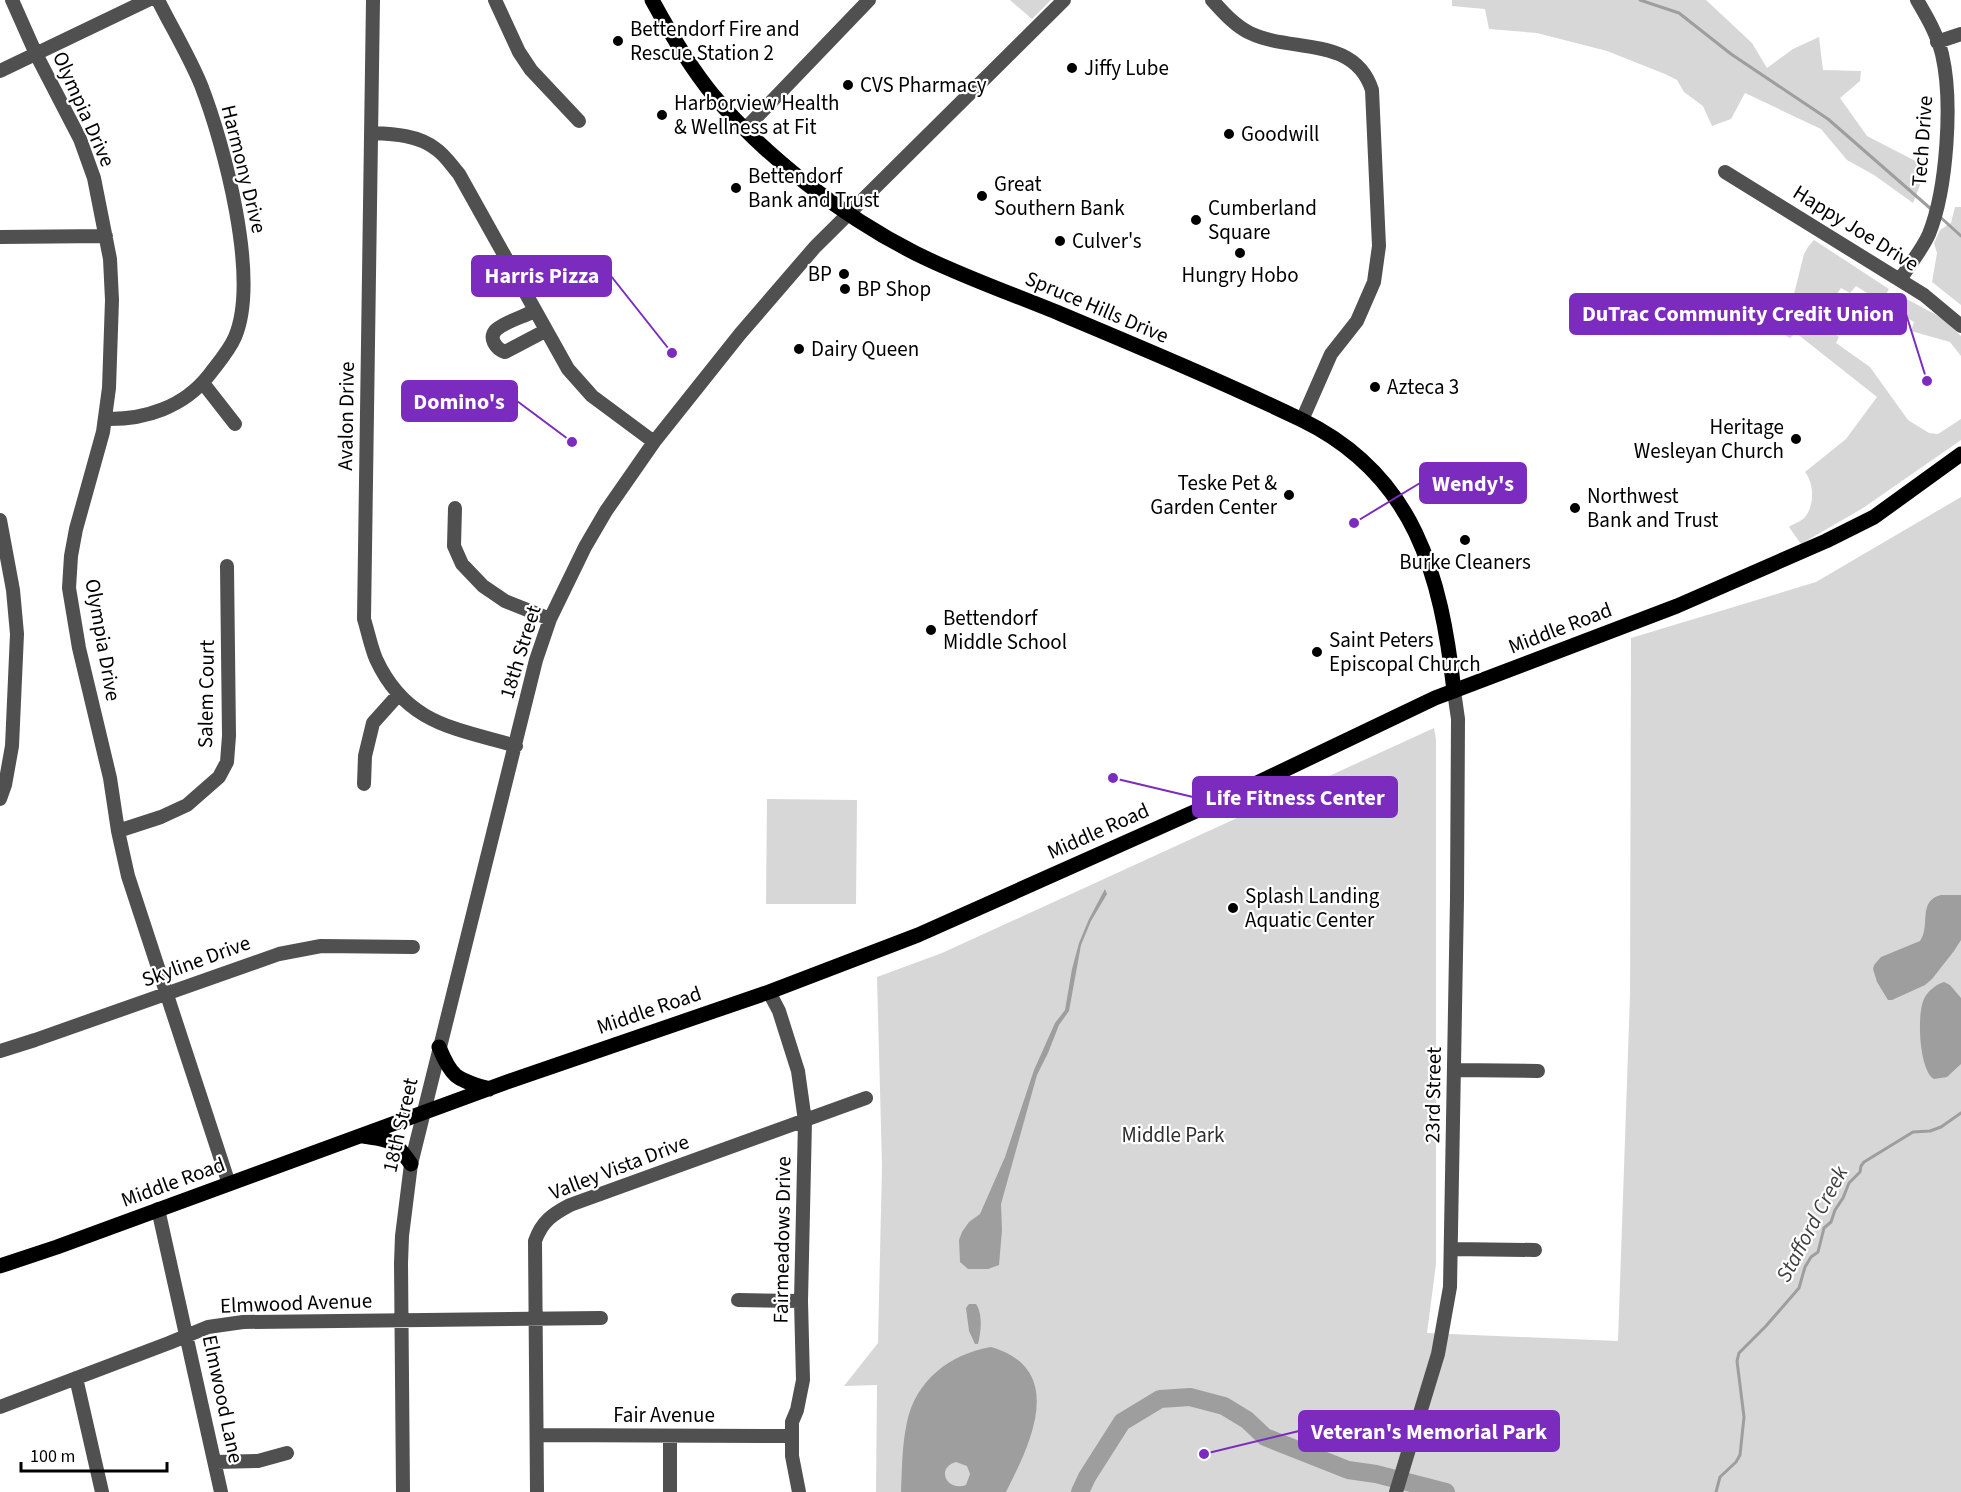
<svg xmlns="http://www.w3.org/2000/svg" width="1961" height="1492" font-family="'Source Sans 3',sans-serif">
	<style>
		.green { fill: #d7d7d7 }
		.water { fill: #9e9e9e; fill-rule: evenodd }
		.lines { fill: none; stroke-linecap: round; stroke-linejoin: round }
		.stream { stroke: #9e9e9e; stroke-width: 3 }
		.river { stroke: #9e9e9e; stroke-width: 18 }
		.minor { stroke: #505050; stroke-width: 14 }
		.major { stroke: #000; stroke-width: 15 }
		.poi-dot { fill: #000; stroke: #fff; stroke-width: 2 }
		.labels { text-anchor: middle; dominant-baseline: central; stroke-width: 4.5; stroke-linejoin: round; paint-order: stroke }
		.poi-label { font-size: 21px; fill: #000; stroke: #fff; text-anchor: start }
		.street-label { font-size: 21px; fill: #000; stroke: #fff }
		.park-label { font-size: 21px; fill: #2e2e2e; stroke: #fff }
		.water-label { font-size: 22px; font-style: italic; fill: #3f3f3f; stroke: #fff }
		.leader { fill: none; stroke: #7b2cbf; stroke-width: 2 }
		.callout-dot { fill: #7b2cbf; stroke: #fff; stroke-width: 2 }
		.callout { fill: #7b2cbf; stroke: #7b2cbf; stroke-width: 2 }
		.callout-label { font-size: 22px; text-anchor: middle; font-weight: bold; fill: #fff }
	</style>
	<rect width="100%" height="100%" fill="#fff"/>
	<path class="green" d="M1010,0H1051L1032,19Z
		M1452,0H1706L1752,43L1767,68L1793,49L1819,37L1823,70L1861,71L1860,81L1840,98L1867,136L1927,167L1913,203L1874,175L1847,160L1821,129L1745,93L1731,119L1712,126L1703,106L1684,92L1677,80L1665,74L1607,51L1537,33L1489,29L1485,9L1452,6Z
		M1955,207H1961V305L1932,282L1937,253L1934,243L1940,230L1951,223Z
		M1814,240L1889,289L1879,306L1871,307L1875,298L1856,286L1850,293L1841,288L1826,311L1829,314L1821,324L1839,337L1836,343L1870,367L1908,420L1929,433L1938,434L1961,419V440L1863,508L1801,544L1789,527C1793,524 1802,521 1805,517C1815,505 1814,483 1805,472L1846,439L1877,397L1796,333L1790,338L1786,336L1785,330L1804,254L1808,247Z
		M1899,295L1942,318L1961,336V356L1950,342L1911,331L1914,322L1897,312L1893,319L1889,313Z
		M1961,497V1492H876L877,1385L844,1386L878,1343L882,1165L877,977L942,953L1434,728L1436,739V1264L1427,1333L1618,1341L1630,995L1631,638L1816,582Z
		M767,799L857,800L856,904H766Z"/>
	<path class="water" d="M1105,889L1107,894L1091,921L1081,945L1069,1011L1059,1025L1048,1053L1037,1075L1001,1204L1002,1230L999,1265L988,1269H968L960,1262L959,1240L962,1232L969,1222L980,1214L1005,1157L1034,1070L1055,1023L1065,1010L1072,969L1079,943L1089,919Z
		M1941,895H1961V940L1954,951L1932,979L1925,985L1892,1000H1888L1877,982L1873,969L1874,965L1881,957L1920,941C1931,926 1917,901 1941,895Z
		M1944,982L1950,985L1961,998V1064L1947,1077L1934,1079C1919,1071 1916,1011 1925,997C1929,990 1937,984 1944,982Z
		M969,1304H976C983,1314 981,1332 978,1344H975L969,1331L966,1308Z
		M991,1347C1067,1369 1031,1443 1006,1492H901C902,1469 902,1445 907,1422C916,1380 950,1354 991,1347ZM956,1462L967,1466L970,1474L966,1485C947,1492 935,1468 956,1462Z"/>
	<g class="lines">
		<path class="stream" d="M1640,0L1679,13L1731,54L1828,119L1931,209
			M1938,215L1961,236
			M1716,1492L1720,1477L1736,1462L1740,1455L1744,1417L1737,1361L1739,1353L1766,1326L1799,1288L1805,1267L1811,1257L1818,1252L1824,1228L1831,1222L1835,1210L1843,1198L1849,1183L1860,1172L1861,1166L1864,1162L1913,1132L1930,1131L1941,1127L1961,1113"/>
		<path class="river" d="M1080,1492L1087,1477L1122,1422L1160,1399L1190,1397L1224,1406L1247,1420L1265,1437L1348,1470L1376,1474L1446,1492"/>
		<path class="minor" d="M12,0L36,54L80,139L94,178L110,259L112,300L109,388L103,432L76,529L71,556L69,588L79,648L110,778L118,831L128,876L229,1184
			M373,0L364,619C368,632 371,647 376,659C406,724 454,728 516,746
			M495,0L519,52L531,70L579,121
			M1212,0C1223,12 1235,26 1250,33C1291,53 1354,35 1372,90L1379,246L1374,282L1357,321L1331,354L1302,420
			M1937,42L1961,34
			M0,71L148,0
			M745,129L869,0
			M372,133C394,134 418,135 436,149C445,155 452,166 459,174L568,369L592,396L654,442
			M1725,172L1924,295L1961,326
			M0,237L106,236
			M1900,280C1909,265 1922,250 1929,234C1947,189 1953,101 1942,54C1937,34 1927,17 1917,0
			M534,311C523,317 507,321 497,329C487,337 496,349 505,352L545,331
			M203,383L235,424
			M105,419C145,420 184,407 209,375C218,363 229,351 235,337C260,278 224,144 201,85C189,56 172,28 158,0
			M455,508L454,546L462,564L483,586L505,601L550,619
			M0,520L13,590L17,634L12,746L5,785L0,799
			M364,784L365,756L373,723L399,694
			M118,831L161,817L187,805L219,777L227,762L229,736L227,566
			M769,992L779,1011L798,1071L805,1121L801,1301L803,1380L797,1410L792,1422V1456L799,1492
			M0,1051L35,1040L279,954L321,946L413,947
			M1454,1070L1538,1071
			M158,1209L221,1492
			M1452,1249L1535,1250
			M738,1300L801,1301
			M76,1378L102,1492
			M0,1407L169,1343L208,1327L243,1322L601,1318
			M537,1435L792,1436
			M670,1436V1492
			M216,1462L258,1461L287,1453
			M403,1492L401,1263L402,1236L411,1164L536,660L550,619L585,547L606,511L654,442L740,334L815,247L1064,0
			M537,1492L535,1241C542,1221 553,1214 570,1205L866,1098
			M1396,1492L1438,1354L1450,1287L1457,899L1458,719L1454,691"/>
		<path class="major" d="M652,0C670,33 689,66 713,95C767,158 842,216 915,253C963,277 1013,294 1061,314C1142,348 1223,382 1302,420C1415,475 1441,575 1454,691
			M439,1047C452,1079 457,1079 489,1089
			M362,1136C392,1140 394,1140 411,1164
			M0,1266L57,1247L507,1082L769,992L918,935L1232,795L1435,698L1677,606L1826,541L1874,517L1961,454"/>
	</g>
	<g class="poi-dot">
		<circle cx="618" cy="41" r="6"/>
		<circle cx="1072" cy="68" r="6"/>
		<circle cx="848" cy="85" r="6"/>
		<circle cx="662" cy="115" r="6"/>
		<circle cx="1229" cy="134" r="6"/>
		<circle cx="736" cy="188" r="6"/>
		<circle cx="982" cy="196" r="6"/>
		<circle cx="1196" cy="220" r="6"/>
		<circle cx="1060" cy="241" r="6"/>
		<circle cx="1240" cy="253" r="6"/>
		<circle cx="844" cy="274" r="6"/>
		<circle cx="845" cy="289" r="6"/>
		<circle cx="799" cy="349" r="6"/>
		<circle cx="1375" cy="387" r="6"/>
		<circle cx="1796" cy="439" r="6"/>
		<circle cx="1289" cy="495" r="6"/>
		<circle cx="1575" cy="508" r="6"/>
		<circle cx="1465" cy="540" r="6"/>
		<circle cx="931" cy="630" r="6"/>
		<circle cx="1317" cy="652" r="6"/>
		<circle cx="1233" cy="908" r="6"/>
	</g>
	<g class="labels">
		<g class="poi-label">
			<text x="630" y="29">Bettendorf Fire and<tspan x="630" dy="24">Rescue Station 2</tspan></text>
			<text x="1084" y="68">Jiffy Lube</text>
			<text x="860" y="85">CVS Pharmacy</text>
			<text x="674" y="103">Harborview Health<tspan x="674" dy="24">&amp; Wellness at Fit</tspan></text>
			<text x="1241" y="134">Goodwill</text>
			<text x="748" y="176">Bettendorf<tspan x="748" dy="24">Bank and Trust</tspan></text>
			<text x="994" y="184">Great<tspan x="994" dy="24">Southern Bank</tspan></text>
			<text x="1208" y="208">Cumberland<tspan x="1208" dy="24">Square</tspan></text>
			<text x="1072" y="241">Culver's</text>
			<text x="832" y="274" text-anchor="end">BP</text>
			<text x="1240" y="275" text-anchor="middle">Hungry Hobo</text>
			<text x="857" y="289">BP Shop</text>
			<text x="811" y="349">Dairy Queen</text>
			<text x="1387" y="387">Azteca 3</text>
			<text x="1784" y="427" text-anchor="end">Heritage<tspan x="1784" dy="24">Wesleyan Church</tspan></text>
			<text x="1277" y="483" text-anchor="end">Teske Pet &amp;<tspan x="1277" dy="24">Garden Center</tspan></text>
			<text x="1587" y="496">Northwest<tspan x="1587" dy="24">Bank and Trust</tspan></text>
			<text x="1465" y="562" text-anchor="middle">Burke Cleaners</text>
			<text x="943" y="618">Bettendorf<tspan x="943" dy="24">Middle School</tspan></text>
			<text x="1329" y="640">Saint Peters<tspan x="1329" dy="24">Episcopal Church</tspan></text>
			<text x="1245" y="896">Splash Landing<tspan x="1245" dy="24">Aquatic Center</tspan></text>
		</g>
		<g class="street-label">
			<text transform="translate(84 109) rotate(66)">Olympia Drive</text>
			<text transform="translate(1922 141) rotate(-86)">Tech Drive</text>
			<text transform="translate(244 169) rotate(76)">Harmony Drive</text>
			<text transform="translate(1856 228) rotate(32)">Happy Joe Drive</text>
			<text transform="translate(1097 307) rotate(23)">Spruce Hills Drive</text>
			<text transform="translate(346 416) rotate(-89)">Avalon Drive</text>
			<text transform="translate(1560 628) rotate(-21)">Middle Road</text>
			<text transform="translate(103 640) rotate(80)">Olympia Drive</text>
			<text transform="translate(520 652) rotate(-73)">18th Street</text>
			<text transform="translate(206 694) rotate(-89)">Salem Court</text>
			<text transform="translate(1098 831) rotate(-24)">Middle Road</text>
			<text transform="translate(196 961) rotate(-20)">Skyline Drive</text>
			<text transform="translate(649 1010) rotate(-19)">Middle Road</text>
			<text transform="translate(1433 1095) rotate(-89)">23rd Street</text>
			<text transform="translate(400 1125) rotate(-77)">18th Street</text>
			<text transform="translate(619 1167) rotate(-21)">Valley Vista Drive</text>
			<text transform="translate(173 1182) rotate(-20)">Middle Road</text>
			<text transform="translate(782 1240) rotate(-89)">Fairmeadows Drive</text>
			<text transform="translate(296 1303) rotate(-2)">Elmwood Avenue</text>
			<text transform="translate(223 1399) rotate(78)">Elmwood Lane</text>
			<text x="664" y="1415">Fair Avenue</text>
		</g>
		<g class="park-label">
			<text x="1173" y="1135">Middle Park</text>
		</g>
		<g class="water-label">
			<text transform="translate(1812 1224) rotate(-62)">Stafford Creek</text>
		</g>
	</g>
	<path class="leader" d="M672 353L611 276M1927 381L1906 314M572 442L517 401M1354 523L1420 483M1113 778L1193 797M1204 1454L1299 1431"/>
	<g class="callout-dot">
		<circle cx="672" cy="353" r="6"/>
		<circle cx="1927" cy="381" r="6"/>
		<circle cx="572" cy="442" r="6"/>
		<circle cx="1354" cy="523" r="6"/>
		<circle cx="1113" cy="778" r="6"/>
		<circle cx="1204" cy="1454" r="6"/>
	</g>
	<g class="callout">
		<rect x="472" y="256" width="139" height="40" rx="6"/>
		<rect x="1570" y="294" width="336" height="40" rx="6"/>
		<rect x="402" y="381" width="115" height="40" rx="6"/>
		<rect x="1420" y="463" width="106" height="40" rx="6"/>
		<rect x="1193" y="777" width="204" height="40" rx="6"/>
		<rect x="1299" y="1411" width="260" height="40" rx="6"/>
	</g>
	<g class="callout-label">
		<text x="542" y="283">Harris Pizza</text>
		<text x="1738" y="321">DuTrac Community Credit Union</text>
		<text x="459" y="409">Domino's</text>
		<text x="1473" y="491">Wendy's</text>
		<text x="1295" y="805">Life Fitness Center</text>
		<text x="1429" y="1439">Veteran's Memorial Park</text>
	</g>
	<path d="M21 1462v9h146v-9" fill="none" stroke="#000000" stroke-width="3"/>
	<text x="30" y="1462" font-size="18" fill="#000000" stroke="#ffffff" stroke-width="4.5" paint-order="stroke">100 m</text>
</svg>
